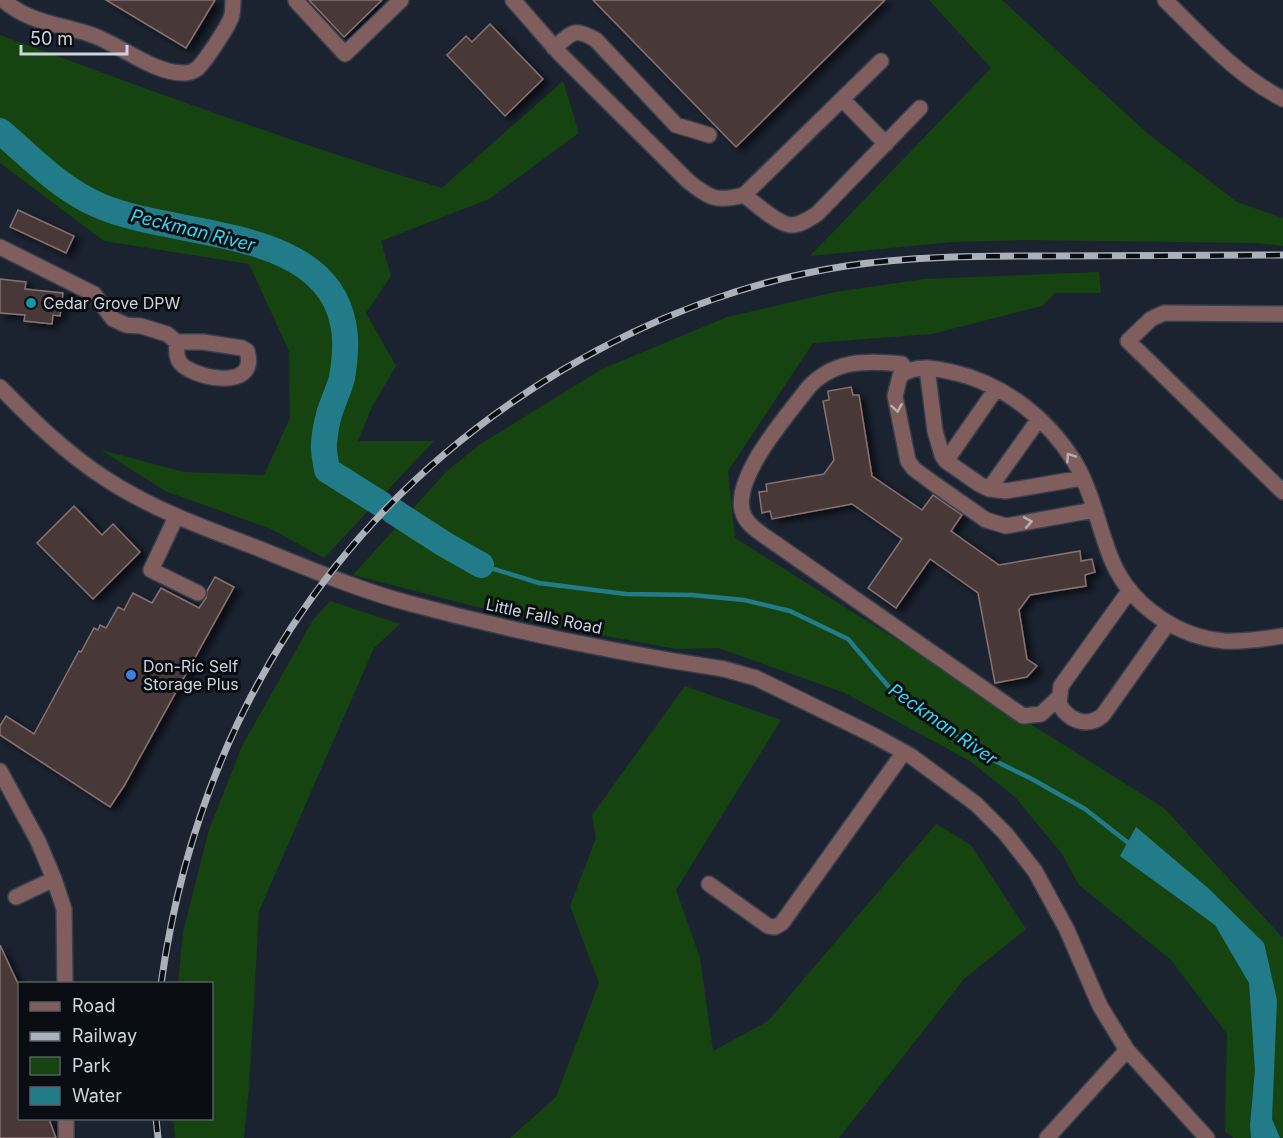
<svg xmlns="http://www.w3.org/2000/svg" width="1283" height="1138" font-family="Inter,sans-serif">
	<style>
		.green { fill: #154410 }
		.water { fill: #227b88 }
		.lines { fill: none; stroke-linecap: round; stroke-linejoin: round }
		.stream { stroke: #227b88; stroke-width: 4.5 }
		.river { stroke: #227b88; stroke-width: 26 }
		.building { fill: #4a3837; stroke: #877271; stroke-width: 1.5; filter: url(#shadow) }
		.minor-casing { stroke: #373f4c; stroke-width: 18 }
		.minor { stroke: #815e5e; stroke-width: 15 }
		.rail-casing { stroke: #a9b1ba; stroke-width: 7 }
		.rail { stroke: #090d12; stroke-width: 4.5; stroke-dasharray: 14; stroke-linecap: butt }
		.oneway { stroke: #b6b1b6 }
		.culture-dot { fill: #0f9aa8; stroke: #090d12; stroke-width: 2 }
		.shop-dot { fill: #3f7fe0; stroke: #090d12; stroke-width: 2 }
		.labels { text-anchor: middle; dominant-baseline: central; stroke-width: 6; stroke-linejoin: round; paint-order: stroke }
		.poi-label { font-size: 16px; fill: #cdd4dc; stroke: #090d12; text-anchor: start }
		.street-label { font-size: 16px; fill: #cdd4dc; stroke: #090d12 }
		.water-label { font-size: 18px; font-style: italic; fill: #31dbf3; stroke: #090d12 }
	</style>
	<defs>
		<filter id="shadow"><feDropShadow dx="6" dy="4" stdDeviation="3" flood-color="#0009"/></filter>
	</defs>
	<rect width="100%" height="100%" fill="#1b2330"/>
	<path class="green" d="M929,0H1002L1147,133L1237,202L1283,218V246L1255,243L1023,240L952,242L810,256L991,68Z
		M0,35C146,89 293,143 442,188L563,81L579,133L489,199L381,241L391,276L366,313L396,366L372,407L358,441H434L324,558L271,529L165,491L101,450L184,472L264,475L290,418L289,351L249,264L104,241L0,163Z
		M1099,272L1101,293H1055L1042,306L932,334L813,343L728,471L735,538L1164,808L1283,938V1138H1234L1225,1132L1227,1034L1171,960L1079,885L1062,854L1015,797L970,761L845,693L718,648L676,649L547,625L353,575L445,473L479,445L602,369L727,317L835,292L924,279Z
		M330,601L400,624L374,648L259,911L249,1088L244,1138H175L173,1119L212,1118V984L178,983L183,932L209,830L242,746L313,620Z
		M685,686L781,720L676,890L700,958L713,1051L768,1021L936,824L971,845L1026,929L964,979L839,1138H510L556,1097L599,983L570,906L596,838L592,815Z"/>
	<path class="water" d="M1136,827L1208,888L1264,943L1277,1000L1272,1119L1280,1138H1251L1250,1125L1255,1070L1249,983L1215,925L1120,856Z"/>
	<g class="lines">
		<path class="stream" d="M481,565L539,583L626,594L692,595L744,600L790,611L848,639L894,693L985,756L1030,778L1085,809L1131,845"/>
		<path class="river" d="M0,131C31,157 60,189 98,205C170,238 324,225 343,323C347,340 345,360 342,378C340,386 336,395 333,403C328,415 325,431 324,443C323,452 326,462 327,470L381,504
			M393,511L444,544L481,565"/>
	</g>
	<path class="building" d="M106,0H215L186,48Z
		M309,0H382L344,37Z
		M593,0H885L736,147Z
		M490,24L543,79L505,116L447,55L466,36L472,42Z
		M18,210L74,236L66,253L10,227Z
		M0,279L26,282L25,289L63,293L60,316L53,315L52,324L24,321L25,315L0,313Z
		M851,387L853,395H859L872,476L922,510L933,495L962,515L951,531L999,565L1080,551L1081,561L1092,559L1095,572L1085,575L1086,586L1030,595L1019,610L1027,659L1037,666L1027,677L995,683L978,593L930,559L896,608L868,588L902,539L852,504L772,519L770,511L762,513L759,492L767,491L766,484L824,474L834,460L823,401L829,400L828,391Z
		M74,506L102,535L113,524L140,552L93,599L37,543Z
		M215,577L234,587L124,786L110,807L0,735V726L6,716L34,734L79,651L81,652L94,628L98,630L100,625L106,628L118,607L124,610L133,593L152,603L161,588L199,608L206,598L207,591Z
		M0,945L20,988V1119H49L56,1138H0Z"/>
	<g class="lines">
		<defs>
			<path id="minor" d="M3,0C29,23 60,24 92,35C121,45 154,74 185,73C190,73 194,71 198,68C206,60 227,28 231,18C233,13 233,5 233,0
				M297,0L296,1L345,54L401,0
				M513,0L561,55L688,181C710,199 717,202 744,195L881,61
				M1165,0C1202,36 1236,75 1283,99
				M554,48C573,32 574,27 596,40L676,125L709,135
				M842,99L886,144
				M744,195C755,203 776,223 790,225C799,226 809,219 817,214L920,108
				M0,247L94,294L113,319L126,325L141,326L167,334L177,342H203L242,348L247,351C260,394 187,377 179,361C176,355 176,349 177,342
				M1283,314L1164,313L1151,319L1128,341L1283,492
				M927,368L935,431L942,455L946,461L979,484L989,489L1006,491L1082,478
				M907,371L902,364C866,360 833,360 808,388C787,416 735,474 742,510C745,523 756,530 766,537L1023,716L1041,714L1058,698
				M0,387C33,421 66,453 106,479C152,509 204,528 255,547C305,567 356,589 408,603C512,631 618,653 724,669L756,678L873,735L911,756L976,804L1005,833L1035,871L1067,930L1100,1006L1127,1050L1207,1138
				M946,461L996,389
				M989,489L1039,419
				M1094,510L1006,526L986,520L933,483L914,469L908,461L895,396L900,376C917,363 937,369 956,373C1005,385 1048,419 1074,461C1093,492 1099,531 1113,563C1132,606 1178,637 1224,641C1244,642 1264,639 1283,636
				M176,517L151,570L198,593
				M1130,590L1061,686L1059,703C1067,720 1087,729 1103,715L1168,623
				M0,771L38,841L54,879L64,909L65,984
				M709,884L768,926L775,927L782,923L904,752
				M16,897L54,879
				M66,1118V1138
				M1047,1138L1127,1050"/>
		</defs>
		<use href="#minor" class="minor-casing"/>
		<use href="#minor" class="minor"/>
		<defs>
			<path id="rail" d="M161,984C198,721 335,505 564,369C650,318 747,281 846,266C913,256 981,256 1049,256C1127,256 1205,256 1283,255
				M156,1118L158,1138"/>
		</defs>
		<use href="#rail" class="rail-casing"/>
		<use href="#rail" class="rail"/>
	</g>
	<defs><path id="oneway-chevron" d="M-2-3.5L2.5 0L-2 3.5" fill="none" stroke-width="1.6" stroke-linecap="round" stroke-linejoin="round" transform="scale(1.5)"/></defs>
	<g class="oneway">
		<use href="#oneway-chevron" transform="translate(897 408) rotate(80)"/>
		<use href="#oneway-chevron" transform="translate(1070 457) rotate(-124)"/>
		<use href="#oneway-chevron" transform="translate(1028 522) rotate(-10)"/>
	</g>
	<circle class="culture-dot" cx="31" cy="303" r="6"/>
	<circle class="shop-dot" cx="131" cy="675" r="6"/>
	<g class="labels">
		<g class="poi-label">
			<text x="43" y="303">Cedar Grove DPW</text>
			<text x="143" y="666">Don-Ric Self<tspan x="143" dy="18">Storage Plus</tspan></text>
		</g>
		<g class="street-label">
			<text transform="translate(544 616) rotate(12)">Little Falls Road</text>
		</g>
		<g class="water-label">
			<text transform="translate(193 230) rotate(14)">Peckman River</text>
			<text transform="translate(943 724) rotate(35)">Peckman River</text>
		</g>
	</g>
	<rect x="18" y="982" width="195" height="138" fill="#090d12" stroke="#575d63" stroke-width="1.5"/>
	<rect x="30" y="1002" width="30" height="9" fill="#815e5e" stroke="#575d63" stroke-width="1.5"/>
	<text x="72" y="1012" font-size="18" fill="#cdd4dc">Road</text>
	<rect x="30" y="1032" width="30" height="9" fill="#a9b1ba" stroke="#575d63" stroke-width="1.5"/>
	<text x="72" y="1042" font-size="18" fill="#cdd4dc">Railway</text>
	<rect x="30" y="1057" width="30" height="18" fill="#154410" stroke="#575d63" stroke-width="1.5"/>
	<text x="72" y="1072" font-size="18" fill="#cdd4dc">Park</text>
	<rect x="30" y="1087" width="30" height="18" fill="#227b88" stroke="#575d63" stroke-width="1.5"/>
	<text x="72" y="1102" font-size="18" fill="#cdd4dc">Water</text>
	<path d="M21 45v9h106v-9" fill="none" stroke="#cdd4dc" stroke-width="3"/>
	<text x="30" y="45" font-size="18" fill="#cdd4dc" stroke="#090d12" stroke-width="4.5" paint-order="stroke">50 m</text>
</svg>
